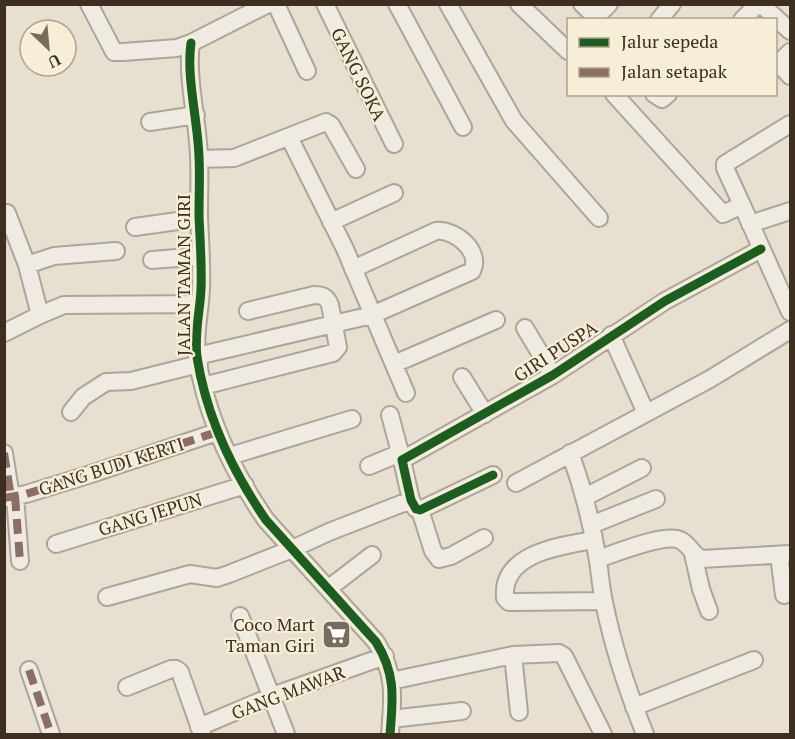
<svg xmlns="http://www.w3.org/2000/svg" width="795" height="739" font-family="'PT Serif',serif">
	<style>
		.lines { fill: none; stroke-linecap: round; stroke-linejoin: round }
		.minor-casing { stroke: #ada599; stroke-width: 20 }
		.minor { stroke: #efebe3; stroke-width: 16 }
		.quiet { stroke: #8d6e63; stroke-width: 8; stroke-dasharray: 15 8; stroke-linecap: butt }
		.cycleway-casing { stroke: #f7eed8; stroke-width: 13 }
		.cycleway { stroke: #1b5e20; stroke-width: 9 }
		.labels { text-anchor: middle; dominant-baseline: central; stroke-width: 4.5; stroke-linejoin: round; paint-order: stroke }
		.street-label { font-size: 18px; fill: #3d2e20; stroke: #f7eed8 }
		.poi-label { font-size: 18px; fill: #3d2e20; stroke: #f7eed8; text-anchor: end }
	</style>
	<rect width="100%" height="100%" fill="#e7e0d1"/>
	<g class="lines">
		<defs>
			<path id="minor" d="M89,4L114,52H123L177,48L191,43L268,4
				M276,4L307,71
				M325,4L394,144
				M397,4L463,127
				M448,4L514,121L599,218
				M519,4L568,51
				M582,4L599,20
				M596,17L609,4
				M659,20L672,4
				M742,20L755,7L763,6L790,31
				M191,43C186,77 198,121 199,157C200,176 199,196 199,216C200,240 202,265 201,289C200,312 194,334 197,357C206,415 233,472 266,520L376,642C396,674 393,698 390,734
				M790,52L780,62L781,66L790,76
				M614,94L723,214L742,205L790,312
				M654,94L662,99L668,94
				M150,122L196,115
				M289,137L345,249L406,393
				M199,159L234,158L326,122L331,125L356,169
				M742,205L725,168V164L790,124
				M7,213L27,265L40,315
				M331,222L394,193
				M750,224L790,211
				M135,227L199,218
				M152,260L201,256
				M27,265L54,256L116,251
				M525,328L553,375
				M4,333L40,315L64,305L200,304
				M611,335L646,413
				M197,356L372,315L472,271C482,251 455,229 436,231L353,269
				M394,364L496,320
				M462,377L485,414
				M203,386L333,353L338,347L330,305C327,297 323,295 314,295L248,311
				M71,412L83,397L106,382L131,381L199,364
				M390,415L402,460
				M4,453L11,497
				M570,453C583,488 592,524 598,561C600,574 601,588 604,602C613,647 628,692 645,734
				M230,456L352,419
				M369,466L400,453
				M493,475L420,510L416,509L411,500L402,460L553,375L665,301L761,249
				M516,483L710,379L790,330
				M15,496L20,561
				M585,497L642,468
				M4,498L26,494L88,475L217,432
				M420,510L433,551L439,559L451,556L484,538
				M591,525L656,499
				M594,540C560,546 501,553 505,598L509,602H514L603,601
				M56,544L245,485
				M693,554L701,589L709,611
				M779,555L784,595
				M598,559C616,553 664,533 680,540C690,545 692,554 701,559L790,554
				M329,588L372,555
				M107,597L190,574L217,578L229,574L292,549L329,532L411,500
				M240,616L286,734
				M513,655L519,712
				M29,670L51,734
				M391,681L513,655L559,653L564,656L603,734
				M127,687L171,669H176L180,672L202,734
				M634,707L754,660
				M391,719L462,711
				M199,727L272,696L385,656"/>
		</defs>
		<use href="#minor" class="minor-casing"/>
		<use href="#minor" class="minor"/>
		<path class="quiet" d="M4,453L11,497
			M15,496L20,561
			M4,498L26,494L88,475L217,432
			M29,670L51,734"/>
		<defs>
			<path id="cycleway" d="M191,43C186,77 198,121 199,157C200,176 199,196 199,216C200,240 202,265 201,289C200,312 194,334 197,357C206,415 233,472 266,520L376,642C396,674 393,698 390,734
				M493,475L420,510L416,509L411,500L402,460L553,375L665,301L761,249"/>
		</defs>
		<use href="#cycleway" class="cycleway-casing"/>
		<use href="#cycleway" class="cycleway"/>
	</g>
	<defs>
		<symbol id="supermarket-square" viewBox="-11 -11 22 22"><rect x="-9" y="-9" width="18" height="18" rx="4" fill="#786c5e" stroke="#f7eed8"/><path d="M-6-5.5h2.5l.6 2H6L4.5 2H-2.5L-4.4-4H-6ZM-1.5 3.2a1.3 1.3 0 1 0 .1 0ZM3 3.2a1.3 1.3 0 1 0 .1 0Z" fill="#fff"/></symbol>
	</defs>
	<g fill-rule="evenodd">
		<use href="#supermarket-square" x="320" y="618" width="33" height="33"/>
	</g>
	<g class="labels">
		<g class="street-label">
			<text transform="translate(359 74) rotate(64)">GANG SOKA</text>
			<text transform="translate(183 275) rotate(-90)">JALAN TAMAN GIRI</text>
			<text transform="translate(555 351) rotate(-33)">GIRI PUSPA</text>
			<text transform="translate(111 466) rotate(-18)">GANG BUDI KERTI</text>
			<text transform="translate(150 514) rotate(-17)">GANG JEPUN</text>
			<text transform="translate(288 692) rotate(-21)">GANG MAWAR</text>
		</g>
		<g class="poi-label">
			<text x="315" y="624">Coco Mart<tspan x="315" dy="21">Taman Giri</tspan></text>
		</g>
	</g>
	<rect width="795" height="739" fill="none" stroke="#3d2e20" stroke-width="12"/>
	<rect x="567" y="18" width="210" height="78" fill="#f7eed8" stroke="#ada18e" stroke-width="1.5"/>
	<rect x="579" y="38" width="30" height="9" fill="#1b5e20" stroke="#ada18e" stroke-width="1.5"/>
	<text x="621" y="48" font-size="18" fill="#3d2e20">Jalur sepeda</text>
	<rect x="579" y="68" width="30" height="9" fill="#8d6e63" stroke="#ada18e" stroke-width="1.5"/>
	<text x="621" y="78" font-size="18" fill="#3d2e20">Jalan setapak</text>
	<g transform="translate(48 48) rotate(154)"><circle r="28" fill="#f7eed8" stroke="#ada18e" stroke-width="1.5"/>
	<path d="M0-4.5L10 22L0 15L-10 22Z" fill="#786c5e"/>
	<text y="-9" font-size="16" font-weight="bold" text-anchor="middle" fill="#3d2e20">U</text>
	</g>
</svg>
